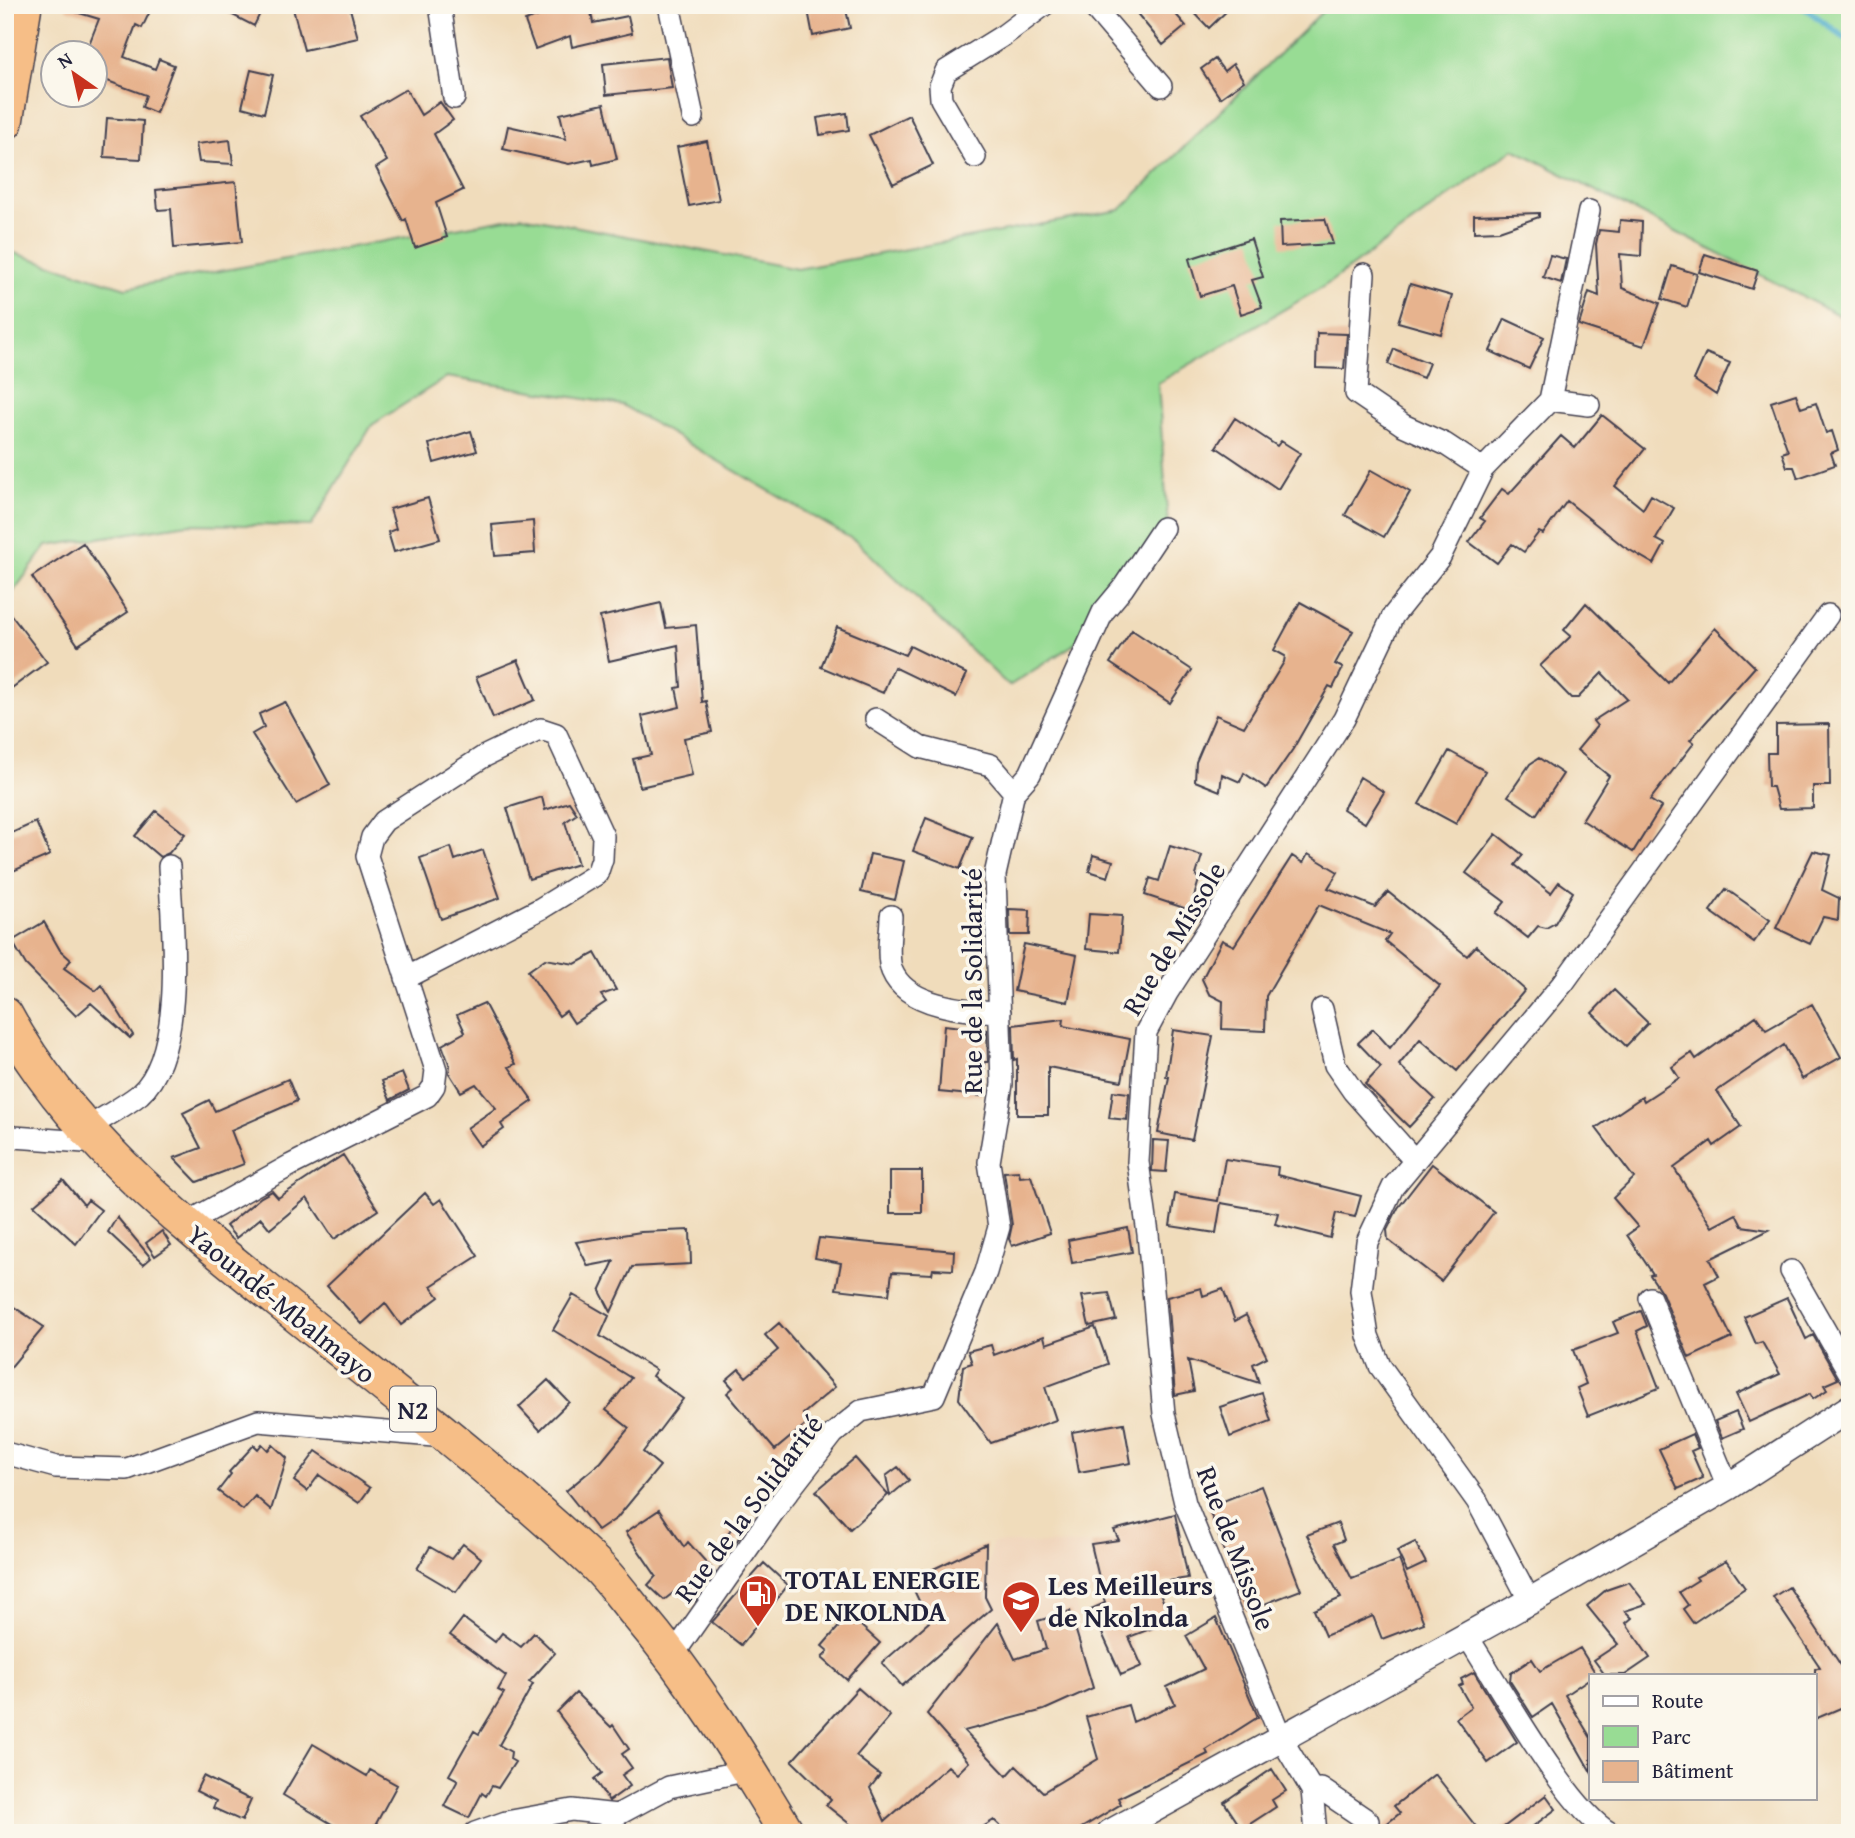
<svg xmlns="http://www.w3.org/2000/svg" width="1855" height="1838" font-family="'Gentium Book Plus',serif">
	<style>
		.built { fill: #f0d5bc }
		.green { fill: #98dc94; stroke: #5d7f68; stroke-width: 2 }
		.lines { fill: none; stroke-linecap: round; stroke-linejoin: round }
		.stream { stroke: #4daecc; stroke-width: 6 }
		.building { fill: #e7b38e }
		.minor-casing { stroke: #413e4e; stroke-width: 24 }
		.tertiary-casing { stroke: #413e4e; stroke-width: 29 }
		.trunk-casing { stroke: #413e4e; stroke-width: 38 }
		.minor { stroke: #fff; stroke-width: 21 }
		.tertiary { stroke: #fff; stroke-width: 26 }
		.trunk { stroke: #f6be87; stroke-width: 35 }
		.labels { text-anchor: middle; dominant-baseline: central; stroke-width: 7; stroke-linejoin: round; paint-order: stroke }
		.shield { fill: #fbf7ec; stroke: #636270; stroke-width: 2 }
		.shield-label { font-size: 26px; font-weight: bold; fill: #22223b }
		.street-label { font-size: 28px; fill: #22223b; stroke: #fbf7ec }
		.poi-label { font-size: 28px; font-weight: bold; fill: #22223b; stroke: #fbf7ec; text-anchor: start }
	</style>
	<rect width="100%" height="100%" fill="#fbf7ec"/>
	<filter id="ink" filterUnits="userSpaceOnUse"><feTurbulence type="fractalNoise" baseFrequency=".0143" numOctaves="2"/><feDisplacementMap in="SourceGraphic" scale="14" xChannelSelector="R" yChannelSelector="G"/><feConvolveMatrix kernelMatrix="1 2 1 2 8 2 1 2 1" color-interpolation-filters="sRGB"/></filter>
	<filter id="wash" filterUnits="userSpaceOnUse"><feTurbulence type="fractalNoise" baseFrequency=".00686" numOctaves="4" result="noise"/><feDisplacementMap in="SourceGraphic" scale="28" xChannelSelector="R" yChannelSelector="G"/><feGaussianBlur stdDeviation="1.57" result="paint"/><feColorMatrix in="noise" values="0 0 0 0 0 0 0 0 0 0 0 0 0 0 0 0 0 1.4 0 .05"/><feComposite in="paint" operator="in"/></filter>
	<g filter="url(#wash)">
		<rect width="100%" height="100%" fill="#f0dcbb"/>
		<path class="built" d="M1117,1540L1127,1585L1074,1598L1095,1696L994,1719L976,1670L952,1620L986,1583L992,1543L1091,1544Z"/>
		<path class="green" d="M1329,5H1850V321L1514,149L1326,285L1158,383L1168,526L1073,645L1009,686L857,542L622,405L447,377L372,425L311,526L188,524L47,546L5,603V250L126,288L522,216L797,269L1120,210Z"/>
		<g class="lines">
			<path class="stream" d="M1801,5L1850,42"/>
		</g>
		<g id="blocks">
			<path class="building" d="M67,5H153L142,28L136,25L124,57L155,69L159,59L174,65L156,113L142,107L146,95L94,76V52H86L99,19L66,9Z
				M213,5H264L254,26Z
				M292,5H349L358,38L304,50Z
				M807,5H845L850,28L813,36Z
				M1130,5H1168L1186,26L1163,45Z
				M1187,5H1233L1209,28Z
				M590,6L593,23L628,16L632,33L572,47L570,36L535,49L525,21L558,9Z
				M667,57L672,88L606,95L603,64Z
				M1215,59L1224,71L1233,64L1244,81L1220,98L1201,69Z
				M251,70L273,75L264,113L242,107Z
				M406,89L421,115L440,102L453,120L434,134L463,190L436,203L447,237L415,248L406,219L403,221L376,168L387,161L360,116Z
				M604,104L617,159L593,165L592,159L569,164L503,149L508,126L566,139L560,114Z
				M847,113L849,130L820,135L817,118Z
				M909,115L933,165L893,184L869,135Z
				M107,118L143,121L141,159L104,157Z
				M230,140L233,164L199,162L196,144Z
				M707,141L719,200L689,206L677,147Z
				M236,182L242,242L174,248L171,209L158,210L156,190Z
				M1539,213V217L1499,231L1474,232V215Z
				M1325,219L1333,244L1281,247L1280,221Z
				M1620,220L1642,222L1641,256L1620,254L1622,288L1660,303L1644,346L1579,325L1589,292L1599,296L1596,244L1599,230L1619,232Z
				M1251,239L1263,277L1252,280L1262,307L1241,314L1232,286L1200,296L1189,259Z
				M1705,254L1758,271L1752,289L1699,272Z
				M1550,255L1566,259L1561,283L1543,277Z
				M1672,266L1697,274L1687,307L1662,299Z
				M1410,284L1452,296L1441,334L1398,322Z
				M1505,319L1544,337L1529,369L1490,351Z
				M1317,333L1347,334L1344,369L1316,368Z
				M1394,349L1429,363L1423,378L1388,364Z
				M1706,353L1730,363L1716,395L1694,380Z
				M1796,394L1801,408L1816,403L1826,433L1832,431L1838,450L1831,453L1835,465L1798,478L1794,467H1787L1782,453L1788,451L1771,402Z
				M1602,415L1645,449L1615,486L1643,509L1651,495L1674,508L1656,539L1665,544L1654,564L1623,546L1567,501L1543,534L1539,532L1524,552L1512,544L1497,563L1469,542L1485,521L1480,518L1502,489L1509,494L1561,436L1575,448Z
				M1235,418L1277,446L1281,441L1300,453L1278,489L1216,447Z
				M471,431L477,451L434,463L429,444Z
				M1371,470L1410,492L1384,537L1345,515Z
				M428,498L440,539L394,552L388,532L396,529L390,509Z
				M533,521L535,553L495,556L492,525Z
				M83,543L128,612L78,645L32,577Z
				M1300,602L1353,631L1335,664L1343,668L1333,688L1329,686L1293,749L1266,788L1244,773L1240,782L1222,774L1220,791L1195,781L1196,762L1216,715L1244,727L1284,662L1285,656L1274,650Z
				M661,603L666,628L696,625L702,702L706,701L712,732L684,738L692,775L640,787L633,759L651,755L642,716L680,707L676,688L681,687L678,645L609,661L600,617Z
				M1586,603L1668,683L1715,628L1755,667L1690,740L1694,743L1650,800L1661,807L1633,852L1582,820L1609,776L1577,750L1597,726L1593,721L1627,699L1602,673L1578,698H1571L1540,666L1571,636L1564,630Z
				M5,607L47,662L5,693Z
				M837,627L905,655L910,646L967,674L956,697L894,667L883,693L821,667Z
				M1132,630L1192,670L1170,703L1110,663Z
				M518,660L535,700L493,718L476,677Z
				M285,702L330,785L296,804L252,734L264,727L259,714Z
				M1829,724L1830,786H1813V808L1779,809L1773,787H1768L1767,753H1776V725Z
				M1449,751L1485,771L1456,824L1419,804Z
				M1539,758L1563,774L1536,815L1508,796L1530,764Z
				M1360,777L1384,792L1365,823L1343,809Z
				M542,797L545,810L569,802L577,814L565,822L578,864L529,879L507,808Z
				M156,811L185,834L169,853L160,857L135,836Z
				M926,818L973,837L960,869L913,851Z
				M36,822L50,855L13,871L5,852V836Z
				M1496,834L1523,855L1515,865L1551,893L1559,882L1573,892L1555,923L1546,928L1538,926L1528,938L1496,913L1505,902L1466,873Z
				M1170,846L1202,856L1196,875L1199,880L1190,910L1145,895L1150,878L1159,881Z
				M451,847L455,860L483,850L500,898L441,919L420,858Z
				M1813,851L1831,855L1822,890L1839,898L1838,920L1823,917L1810,944L1776,928Z
				M870,854L904,861L895,900L861,892Z
				M1308,854L1338,872L1328,888L1375,907L1388,892L1467,956L1476,946L1525,990L1457,1071L1420,1039L1399,1065L1435,1099L1409,1127L1365,1084L1381,1067L1358,1043L1373,1029L1390,1048L1440,986L1385,941L1390,934L1319,905L1266,996L1265,1031L1222,1029L1223,1001L1209,994L1202,979L1222,940L1234,946L1292,856L1303,863Z
				M1093,855L1113,861L1108,877L1089,871Z
				M1726,889L1770,920L1754,942L1710,911Z
				M1009,909L1030,910L1029,935H1010Z
				M1089,914L1122,916L1119,952L1086,949Z
				M44,922L60,950L71,960L64,968L96,991L102,985L133,1035L130,1038L91,1003L76,1016L26,965L12,941Z
				M1024,944L1077,955L1068,1002L1014,991Z
				M595,953L616,990L601,995L606,1002L574,1023L566,1011L559,1016L528,971L545,959L575,964Z
				M1614,990L1648,1023L1626,1046L1592,1013Z
				M484,1003L516,1064L509,1067L533,1101L501,1124L504,1129L480,1146L467,1128L496,1108L476,1084L461,1092L449,1073L450,1066L442,1045L465,1032L457,1015Z
				M1812,1004L1841,1057L1802,1079L1784,1045L1717,1091L1741,1127L1714,1146L1711,1141L1674,1168L1712,1227L1736,1214L1742,1226L1769,1230L1710,1259L1719,1276L1705,1283L1732,1338L1689,1358L1662,1293L1650,1275L1653,1274L1627,1235L1638,1227L1613,1198L1634,1178L1596,1128L1642,1097L1644,1101L1679,1078L1672,1067L1692,1053L1696,1059L1756,1016L1766,1030Z
				M1064,1019L1063,1026L1130,1039L1122,1081L1048,1067V1115H1017V1059L1014,1060L1013,1025Z
				M944,1025L987,1030L988,1062H985L981,1096L939,1092Z
				M1173,1030L1213,1036L1192,1140L1158,1133L1169,1077H1166Z
				M402,1073L409,1090L390,1100L382,1081Z
				M288,1079L297,1101L231,1130L244,1164L197,1182L174,1158L201,1148L183,1113L209,1100L215,1111Z
				M1113,1091L1129,1093L1127,1120L1109,1118Z
				M1153,1140L1169,1141L1166,1172L1152,1171Z
				M343,1155L378,1210L334,1239L307,1198L270,1229L261,1218L236,1238L226,1226L261,1197L272,1191L278,1198Z
				M1225,1159L1278,1167L1277,1175L1361,1196L1355,1217L1336,1213L1330,1238L1275,1224L1278,1213L1221,1203L1216,1233L1170,1226L1175,1194L1218,1201Z
				M1432,1164L1494,1212L1441,1281L1388,1240L1387,1230L1398,1208Z
				M890,1171H922V1213H890Z
				M1019,1171L1020,1177L1031,1176L1050,1233L1012,1246L1009,1239L1012,1225L1004,1172Z
				M63,1180L84,1205L88,1200L101,1210L76,1244L34,1205Z
				M425,1193L434,1204L441,1199L478,1256L431,1286L439,1297L401,1325L385,1303L362,1324L327,1286Z
				M117,1217L151,1258L143,1265L108,1232Z
				M1128,1228L1132,1252L1072,1263L1068,1240Z
				M690,1230L691,1264L632,1267L611,1312L600,1291L614,1261L588,1266L576,1242L641,1232Z
				M162,1231L171,1245L155,1256L146,1243Z
				M819,1238L954,1251L953,1270L933,1269L932,1274L892,1272L889,1295L836,1289L841,1263L815,1258Z
				M1201,1288L1203,1296L1223,1289L1235,1321L1246,1315L1267,1357L1253,1364L1259,1383L1188,1360L1194,1391L1175,1395L1167,1297Z
				M1109,1293L1116,1320L1089,1326L1082,1296Z
				M573,1295L609,1316L600,1336L656,1370L652,1376L683,1399L643,1452L660,1466L617,1518L598,1531L566,1491L601,1462L629,1428L606,1410L631,1378L553,1330Z
				M1787,1298L1806,1339L1813,1335L1838,1379L1824,1385L1827,1390L1813,1399L1810,1394L1749,1422L1736,1394L1780,1374L1762,1342L1756,1344L1744,1317Z
				M5,1301L44,1327L5,1374Z
				M1641,1311L1647,1326L1637,1331L1659,1388L1588,1416L1577,1388L1586,1384L1573,1350L1618,1333L1613,1322Z
				M779,1323L835,1387L803,1414L810,1421L775,1450L727,1393L733,1388L726,1380L739,1369L746,1377L778,1350L765,1335Z
				M1095,1327L1108,1364L1045,1387L1056,1420L991,1443L959,1399L963,1366L972,1363L968,1351L991,1345L994,1355L1044,1336L1046,1344Z
				M548,1380L569,1402L540,1430L519,1407Z
				M1262,1393L1271,1421L1230,1437L1220,1407Z
				M1736,1412L1743,1429L1722,1438L1715,1421Z
				M1124,1423L1131,1463L1079,1472L1072,1432Z
				M1692,1434L1698,1448L1691,1451L1703,1478L1678,1489L1659,1449Z
				M262,1444L268,1450L273,1445L287,1458L271,1510L255,1496L243,1510L218,1491L231,1474L229,1472L254,1445L258,1449Z
				M316,1451L370,1488L359,1503L319,1475L307,1491L294,1481Z
				M855,1458L888,1495L850,1529L816,1491Z
				M898,1467L909,1480L890,1496L886,1476Z
				M1261,1486L1301,1590L1246,1611L1208,1507Z
				M659,1510L684,1547L688,1542L715,1572L695,1601L682,1586L664,1600L648,1585L656,1576L626,1532Z
				M1175,1514L1188,1578L1156,1583L1171,1621L1129,1637L1142,1666L1121,1675L1091,1609L1105,1603L1091,1544L1119,1540L1114,1530Z
				M1338,1523L1344,1540L1334,1544L1352,1579L1399,1560L1424,1623L1382,1639L1373,1616L1325,1636L1314,1610L1341,1598L1307,1535Z
				M732,1527L742,1533L732,1548L722,1543Z
				M1415,1542L1426,1563L1407,1572L1397,1551Z
				M463,1544L481,1558L456,1592L417,1569L430,1547L451,1559Z
				M986,1544L985,1597L991,1609L902,1686L882,1663L929,1622L912,1586L930,1578L927,1572Z
				M1726,1561L1745,1588L1693,1623L1683,1609L1688,1605L1679,1592L1698,1580L1696,1577Z
				M764,1563L788,1585L741,1645L712,1622Z
				M1629,1582L1646,1604L1625,1611L1632,1618L1626,1623L1650,1658L1625,1675H1605L1594,1660L1618,1644L1587,1606L1606,1590Z
				M1789,1587L1850,1679V1704L1815,1719V1669L1820,1667L1773,1597Z
				M1070,1611L1093,1688L1044,1710L964,1731L1007,1776L1016,1766L1043,1792L1098,1759L1086,1717L1128,1705L1133,1722L1175,1704L1167,1687L1204,1669L1186,1636L1216,1618L1258,1717L1206,1750L1208,1754L1118,1798L1121,1804L1073,1833H1008L994,1820L973,1833H861L826,1805L831,1799L792,1761L858,1688L890,1716L856,1756L880,1775L870,1788L885,1821L948,1766L957,1774L969,1762L927,1714L998,1623L1015,1659L1046,1649L1038,1621Z
				M849,1615L880,1643L847,1680L822,1658L828,1651L822,1646Z
				M463,1618L495,1642L502,1633L521,1647L534,1633L555,1653L529,1682L533,1684L499,1745L511,1752L510,1759L515,1762L498,1788L492,1786L486,1796L482,1793L469,1818L444,1806L458,1780L449,1775L474,1731L479,1734L504,1693L498,1690L506,1676L450,1635Z
				M1580,1648L1596,1674L1565,1695L1591,1738V1772L1552,1704L1533,1717L1510,1681L1511,1673L1532,1659L1540,1671Z
				M1474,1672L1517,1742L1488,1763L1456,1718L1471,1707L1459,1686L1463,1684L1461,1679Z
				M576,1693L611,1727L613,1725L629,1749L622,1754L632,1768L622,1775L630,1786L609,1801L594,1779L602,1773L557,1712Z
				M313,1744L367,1776L370,1770L397,1785L371,1833H347L283,1795Z
				M1272,1769L1286,1791L1272,1800L1276,1807L1242,1829L1224,1802Z
				M1435,1774L1481,1833H1375L1400,1813L1394,1806Z
				M203,1776L251,1800L242,1821L213,1808L216,1801L196,1791Z
				M1546,1795L1556,1809L1524,1833H1496Z"/>
		</g>
	</g>
	<g filter="url(#ink)">
		<use href="#blocks" fill-opacity="0" stroke="#413e4e" stroke-width="2"/>
		<g class="lines">
			<defs>
				<path id="minor" d="M440,5L454,98
					M669,5L693,117
					M1092,5L1161,86
					M975,157L941,99L940,86L946,71L1004,35L1044,5
					M1364,274L1356,393L1403,425L1445,444L1483,469
					M1550,400L1589,211
					M1014,792L1030,774L1103,612L1123,588L1163,528
					M891,916C891,931 886,956 892,971C907,1007 967,1011 1000,1012
					M1322,1009L1335,1065L1353,1091L1415,1161
					M86,1129C103,1117 124,1107 140,1094C187,1052 172,923 169,866
					M5,1134L14,1137L98,1143
					M185,1224L291,1165L427,1096L434,1086L436,1070L367,856L372,837L384,821L483,757L541,729L556,734L603,836L602,859L597,874L540,909L406,978
					M1791,1271L1850,1374
					M1650,1298L1728,1487
					M5,1453L56,1467L127,1469L258,1421L445,1437
					M1530,1601L1477,1501L1380,1366L1368,1336L1361,1291L1367,1242L1393,1187L1564,982L1828,615
					M1467,1636C1498,1683 1566,1808 1610,1833
					M673,1655L781,1501L833,1434L861,1411L934,1396L986,1272L999,1227L989,1162L1002,1084L995,875L1014,792L991,765L920,747L876,719
					M1312,1790L1321,1789L1368,1821
					M475,1833L506,1822L572,1810L617,1815L669,1787L749,1770
					M1316,1833L1312,1790L1282,1740L1185,1503L1164,1414L1148,1234L1138,1162L1146,1032L1167,993L1344,719L1393,616L1440,557L1483,469L1550,400L1589,405"/>
				<path id="tertiary" d="M1110,1833L1530,1601L1728,1487L1850,1408"/>
				<path id="trunk" d="M5,122L24,5
					M5,1015C69,1133 174,1216 277,1299C383,1385 494,1469 594,1563C609,1577 622,1595 635,1611C694,1680 740,1755 787,1833"/>
			</defs>
			<use href="#minor" class="minor-casing"/>
			<use href="#tertiary" class="tertiary-casing"/>
			<use href="#trunk" class="trunk-casing"/>
			<use href="#minor" class="minor"/>
			<use href="#tertiary" class="tertiary"/>
			<use href="#trunk" class="trunk"/>
		</g>
	</g>
	<defs>
		<symbol id="fuel-pin" viewBox="-11 -11 22 30"><path d="M0 17L-7.5 6A9.5 9.5 0 1 1 7.5 6Z" fill="#c8321e" stroke="#fbf7ec"/><path d="M-5.5-6h7V0h2V4h1.3V-2.5L3-4.5l.8-.8L6-3V5H2.5V1h-1V6h-7ZM-4.2-4.7v3.2H.2V-4.7Z" fill="#fff"/></symbol>
		<symbol id="school-pin" viewBox="-11 -11 22 30"><path d="M0 17L-7.5 6A9.5 9.5 0 1 1 7.5 6Z" fill="#c8321e" stroke="#fbf7ec"/><path d="M0-5L7-2L0 1L-7-2ZM-4 1L0 2.5L4 1V4Q0 6-4 4Z" fill="#fff"/></symbol>
	</defs>
	<g fill-rule="evenodd">
		<use href="#fuel-pin" x="736" y="1572" width="44" height="60"/>
		<use href="#school-pin" x="999" y="1578" width="44" height="60"/>
	</g>
	<g class="labels">
		<rect class="shield" x="390" y="1386.5" width="46" height="45" rx="5"/>
		<g class="shield-label">
			<text x="413" y="1409">N2</text>
		</g>
		<g class="street-label">
			<text transform="translate(1173 938) rotate(-59)">Rue de Missole</text>
			<text transform="translate(971 981) rotate(-90)">Rue de la Solidarité</text>
			<text transform="translate(282 1303) rotate(39)">Yaoundé-Mbalmayo</text>
			<text transform="translate(748 1508) rotate(-53)">Rue de la Solidarité</text>
			<text transform="translate(1237 1548) rotate(69)">Rue de Missole</text>
		</g>
		<g class="poi-label">
			<text x="785" y="1578">TOTAL ENERGIE<tspan x="785" dy="32">DE NKOLNDA</tspan></text>
			<text x="1048" y="1584">Les Meilleurs<tspan x="1048" dy="32">de Nkolnda</tspan></text>
		</g>
	</g>
	<rect width="1855" height="1838" fill="none" stroke="#fbf7ec" stroke-width="28"/>
	<rect x="1589" y="1674" width="228" height="126" fill="#fbf7ec" stroke="#a4a2a5" stroke-width="2"/>
	<rect x="1603" y="1696" width="35" height="10" fill="#ffffff" stroke="#a4a2a5" stroke-width="2"/>
	<text x="1652" y="1708" font-size="21" fill="#22223b">Route</text>
	<rect x="1603" y="1726" width="35" height="21" fill="#98dc94" stroke="#a4a2a5" stroke-width="2"/>
	<text x="1652" y="1744" font-size="21" fill="#22223b">Parc</text>
	<rect x="1603" y="1761" width="35" height="21" fill="#e7b38e" stroke="#a4a2a5" stroke-width="2"/>
	<text x="1652" y="1778" font-size="21" fill="#22223b">Bâtiment</text>
	<g transform="translate(74 74) rotate(326)"><circle r="33" fill="#fbf7ec" stroke="#a4a2a5" stroke-width="2"/>
	<path d="M0-5L12 26L0 18L-12 26Z" fill="#c8321e"/>
	<text y="-10" font-size="19" font-weight="bold" text-anchor="middle" fill="#22223b">N</text>
	</g>
</svg>
